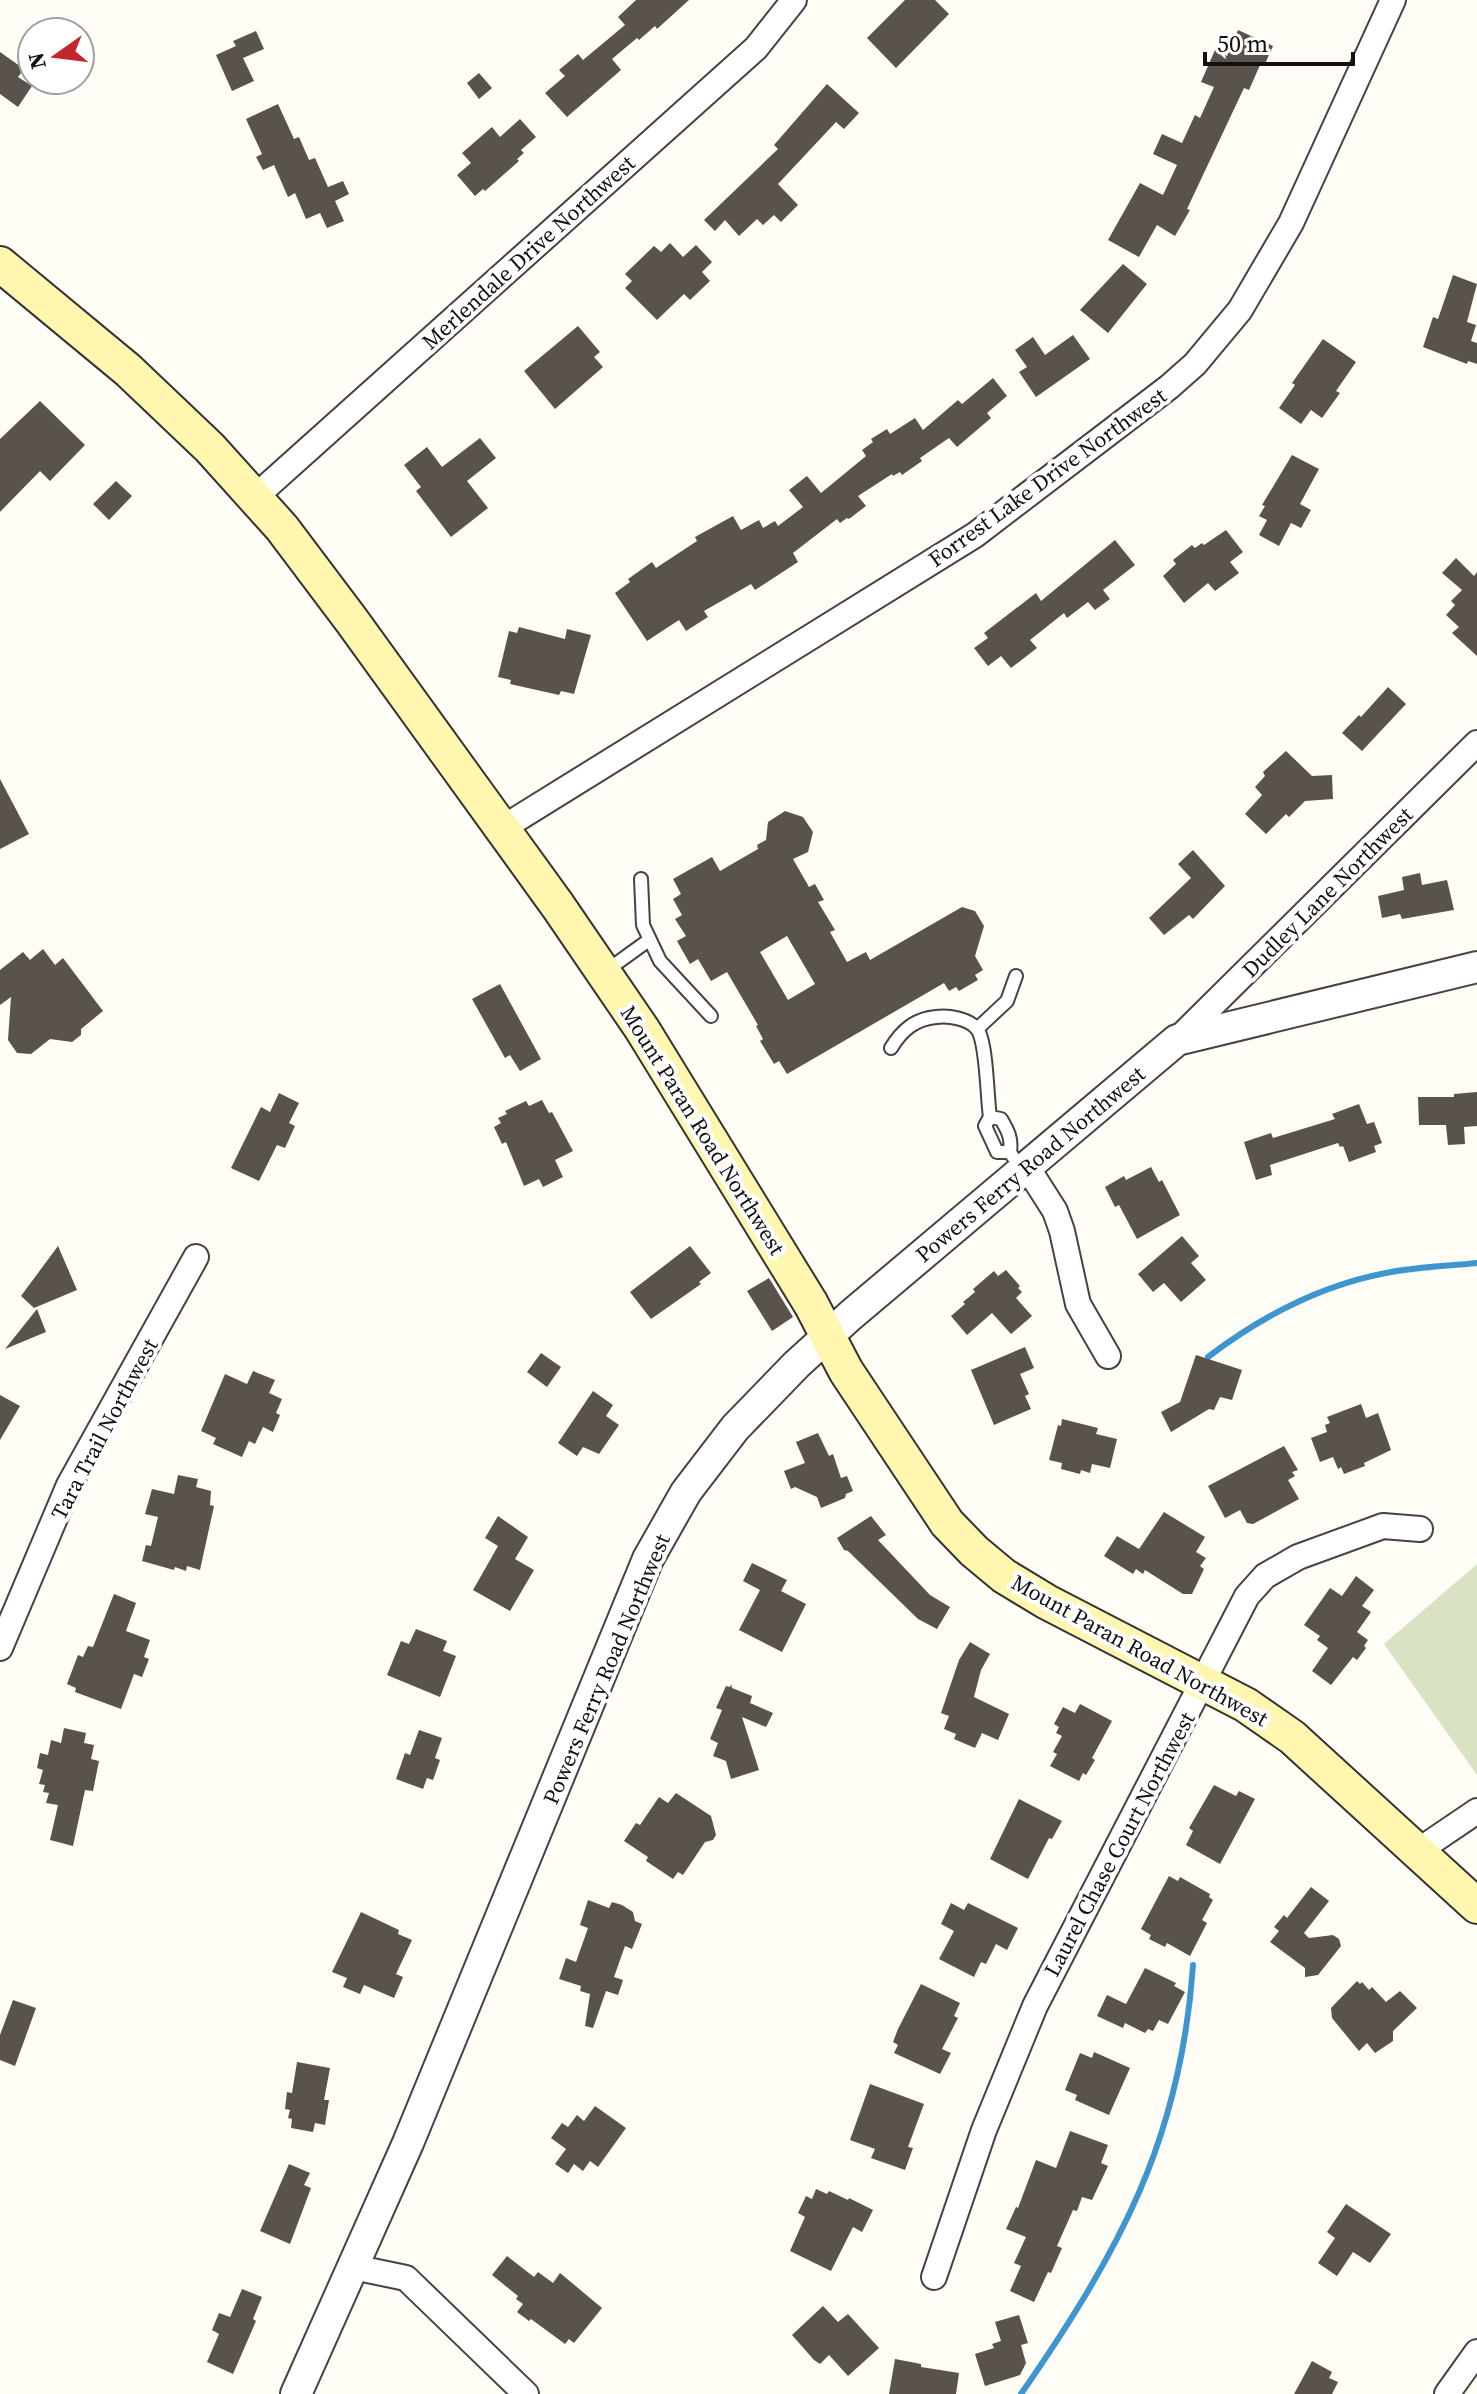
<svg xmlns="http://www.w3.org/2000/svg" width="1477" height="2394" font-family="'Source Serif 4',serif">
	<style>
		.cemetery { fill: #d9e3c4 }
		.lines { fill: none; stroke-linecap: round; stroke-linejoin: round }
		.stream { stroke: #3f96cf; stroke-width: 6 }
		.building { fill: #5a524d; fill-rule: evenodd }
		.service-casing { stroke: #444; stroke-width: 16 }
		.minor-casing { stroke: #444; stroke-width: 28 }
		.tertiary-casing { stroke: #444; stroke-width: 34 }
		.secondary-casing { stroke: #333; stroke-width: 38 }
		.service { stroke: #fff; stroke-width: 12 }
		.minor { stroke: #fff; stroke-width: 24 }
		.tertiary { stroke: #fff; stroke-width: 30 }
		.secondary { stroke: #fff6b0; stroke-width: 34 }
		.labels { text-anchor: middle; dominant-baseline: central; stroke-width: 8; stroke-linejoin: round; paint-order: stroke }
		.street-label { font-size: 22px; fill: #111; stroke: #fff }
	</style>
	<rect width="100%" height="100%" fill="#fffdf5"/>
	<path class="cemetery" d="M1477,1564V1775L1384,1644Z"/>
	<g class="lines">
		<path class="stream" d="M1208,1357C1263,1315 1323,1284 1391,1272C1419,1267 1449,1266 1477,1263
			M1021,2394C1119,2252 1181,2140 1193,1965"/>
	</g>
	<path class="building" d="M636,0H689L657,29L655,26L639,40L637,38L612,59L621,70L567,117L545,93L565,76L559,70L578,54L583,60L625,25L618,17Z
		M905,0H935L949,14L896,68L867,38Z
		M1238,30L1273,46L1264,66L1260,65L1249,90L1244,88L1187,209L1190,210L1175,236L1157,225L1139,257L1108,240L1140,183L1163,195L1177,165L1153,154L1162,134L1182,143L1195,115L1200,118L1214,87L1201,82L1215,50L1227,56Z
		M256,31L264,49L243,58L254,81L232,91L216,55L236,46L233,41Z
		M0,52L24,69L18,77L32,86L18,107L0,94Z
		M479,73L492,88L479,99L467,83Z
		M827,84L859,113L844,129L836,122L778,184L798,205L781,222L774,215L763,225L757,219L739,236L725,220L715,231L704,220L778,149L774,145Z
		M278,104L294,139L299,137L309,160L315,158L328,187L343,181L349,194L335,201L344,221L327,228L320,213L306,219L295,193L288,197L274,165L263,170L256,157L262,154L246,119Z
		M520,119L536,137L521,150L524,153L517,159L519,161L485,191L483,189L475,196L457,175L471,163L462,153L492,127L500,137Z
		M670,243L683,257L696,245L712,262L702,272L710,281L690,300L684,294L657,320L625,288L632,281L625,274L654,246L661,252Z
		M1123,264L1147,284L1108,333L1080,310Z
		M1453,275L1477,284L1467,322L1476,325L1471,341L1477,343V364L1468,361L1467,364L1423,347L1433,317L1438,319Z
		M578,326L600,352L594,357L603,367L555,409L524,371Z
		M1073,335L1090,359L1036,397L1019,372L1027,367L1015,350L1033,337L1045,355Z
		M1323,339L1356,362L1336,391L1340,393L1322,418L1311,410L1301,424L1279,408L1295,385L1292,383Z
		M993,378L1007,396L987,413L991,418L957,447L949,438L920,458L922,461L902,475L900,472L893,476L892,474L858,496L866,506L849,519L847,518L840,523L837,519L793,553L798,562L755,590L751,584L704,611L708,617L686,631L679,620L647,641L615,593L630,582L628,579L652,562L656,568L697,541L695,537L733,516L741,530L759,520L763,528L775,521L778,526L803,507L789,490L807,476L821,493L866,456L862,450L873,442L871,439L887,429L890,434L915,418L923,430L958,400L962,404Z
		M40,401L85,445L50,481L40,471L0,512V439Z
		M480,438L496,458L467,481L488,508L451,537L416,491L421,487L404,465L427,447L442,467Z
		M1292,455L1319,469L1300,504L1311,510L1301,528L1291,523L1279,546L1259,535L1267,520L1259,516L1265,506L1262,505Z
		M116,481L132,496L109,520L93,504Z
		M1226,530L1243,552L1230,562L1239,573L1215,591L1208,583L1184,603L1163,576L1176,564L1173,560L1192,545L1195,548L1202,543L1204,545Z
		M1115,540L1135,565L1103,590L1110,599L1095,610L1088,602L1067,618L1064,613L1030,640L1037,648L1011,668L1001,656L988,666L974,648L988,638L984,633L1036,593L1041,601Z
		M1456,558L1474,576L1477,572V656L1452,633L1459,627L1446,615L1455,605L1451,601L1462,590L1442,573Z
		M519,627L565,639L567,629L591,635L574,694L561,691L559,695L510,684L511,680L498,677L509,631L517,633Z
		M1388,687L1406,704L1362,751L1342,733L1359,715L1361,717Z
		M1286,751L1312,776L1332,775L1333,799L1305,801L1289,817L1286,814L1266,834L1245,814L1262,795L1255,787L1265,776L1263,772Z
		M0,779L29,834L0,849Z
		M785,811L803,817L813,832L808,852L793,859L809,887L815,884L824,900L818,902L835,930L830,932L847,962L866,952L870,960L962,907L975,911L984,926L975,956L983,970L975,975L978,980L959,991L956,987L949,991L944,983L787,1074L779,1061L774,1064L760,1041L763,1039L756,1026L758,1025L727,972L711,981L698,959L690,964L677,941L686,936L675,919L682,915L673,899L681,894L673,879L712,857L720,871L758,849L757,845L766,840L768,822ZM787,936L815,984L788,1000L760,952Z
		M1193,850L1225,886L1193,919L1189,915L1164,935L1149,918L1191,878L1178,864Z
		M1420,873L1422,885L1447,880L1454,910L1402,919L1400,914L1382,918L1378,896L1404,890L1402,877Z
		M43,949L55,965L63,958L103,1011L81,1029V1035L72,1042L50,1039L31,1054L17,1053L8,1040L11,997L0,1005V970L23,952L30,960Z
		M500,984L541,1059L520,1071L510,1055L505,1058L472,999Z
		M1477,1092V1126L1464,1127L1465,1144L1448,1145L1446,1125H1419L1418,1097H1454V1094Z
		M279,1093L299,1103L289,1123L295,1126L285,1148L277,1145L259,1181L231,1168L261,1107L270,1112Z
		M542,1100L549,1113L552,1112L573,1151L555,1160L563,1177L543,1187L539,1179L524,1186L506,1142L502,1144L494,1127L501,1123L498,1118L507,1114L505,1111L526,1101L529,1106Z
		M1359,1104L1367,1124L1374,1122L1382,1143L1374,1146L1376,1152L1349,1162L1343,1146L1340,1147L1338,1143L1270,1165L1272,1175L1256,1180L1244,1142L1271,1133L1273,1138L1335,1119L1332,1114Z
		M1151,1167L1159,1182L1162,1180L1180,1215L1137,1239L1119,1205L1115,1207L1105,1187L1124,1176L1126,1180Z
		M1182,1236L1199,1256L1191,1263L1206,1280L1181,1302L1164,1283L1153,1292L1138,1274Z
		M58,1246L77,1290L34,1308L21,1296Z
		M690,1246L711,1273L699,1282L701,1284L651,1319L630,1292Z
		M1006,1270L1020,1286L1018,1288L1022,1292L1016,1298L1032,1316L1011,1334L992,1313L967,1335L951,1316L965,1304L963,1302L975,1292L973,1289L994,1271L998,1276Z
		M769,1278L793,1317L772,1331L747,1291Z
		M37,1309L46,1332L5,1349Z
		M1025,1347L1034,1368L1020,1374L1029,1394L1025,1396L1031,1409L994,1425L971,1370Z
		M541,1353L561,1367L547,1387L527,1372Z
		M1196,1355L1242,1370L1232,1400L1220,1397L1214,1410L1209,1409L1171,1432L1161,1412L1180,1402Z
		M253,1371L275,1380L269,1393L282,1399L276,1413L280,1415L273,1432L263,1427L255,1444L249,1441L242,1457L213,1444L216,1438L201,1431L225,1374L247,1384Z
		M593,1391L613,1405L606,1416L619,1425L599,1454L583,1447L577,1456L558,1443Z
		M0,1395L20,1406L0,1440Z
		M1361,1404L1366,1418L1378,1413L1391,1450L1364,1463L1365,1466L1344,1474L1341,1467L1338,1469L1333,1457L1320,1462L1311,1438L1327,1432L1325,1425L1330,1423L1327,1417Z
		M1062,1419L1098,1428L1096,1434L1117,1439L1110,1468L1092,1464L1090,1473L1081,1470L1080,1474L1061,1469L1062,1463L1049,1460L1058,1425L1061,1426Z
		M818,1433L829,1456L833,1454L841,1478L847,1476L853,1491L846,1494L845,1498L821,1508L817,1497L795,1487L791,1489L784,1471L805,1463L796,1442Z
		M1284,1446L1298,1470L1292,1472L1295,1476L1288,1480L1299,1499L1253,1524L1247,1523L1240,1510L1225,1518L1208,1486Z
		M178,1475L198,1479L196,1487L211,1491L210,1505L214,1506L200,1570L187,1566L186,1571L175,1567L174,1570L142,1561L146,1545L151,1546L158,1517L145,1514L152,1489L174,1494Z
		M1164,1512L1205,1537L1196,1552L1206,1558L1200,1566L1204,1569L1192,1594H1183L1145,1570L1143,1574L1136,1569L1133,1574L1104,1556L1117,1536L1139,1549Z
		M498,1516L528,1537L515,1559L534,1570L510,1611L473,1590L498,1546L485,1538Z
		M871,1516L886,1535L878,1540L930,1595L950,1607L937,1629L918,1619L848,1551L844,1550L837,1538Z
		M752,1563L787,1580L781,1591L806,1604L782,1652L739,1630L760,1590L743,1581Z
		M1356,1576L1374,1590L1362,1606L1371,1612L1357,1632L1368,1640L1364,1646L1366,1648L1357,1660L1353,1657L1331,1685L1312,1671L1328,1648L1317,1640L1320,1636L1304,1625L1330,1588L1342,1596Z
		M114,1594L136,1603L126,1631L150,1640L144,1657L149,1659L142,1677L134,1674L121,1709L75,1692L76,1688L67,1684L78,1655L83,1657L88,1646L93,1647Z
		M416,1629L447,1641L443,1651L456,1656L440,1697L387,1675L401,1641L409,1644Z
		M970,1642L990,1654L981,1670L974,1697L1009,1714L998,1740L982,1733L975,1748L954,1739L956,1734L944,1729L949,1716L941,1713L959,1660Z
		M731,1684L732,1688L752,1696L750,1703L773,1713L766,1727L742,1717L759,1770L731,1779L726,1761L713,1756L718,1743L710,1739L722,1710L716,1708L726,1686L730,1687Z
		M1080,1704L1112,1721L1092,1758L1095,1760L1086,1775L1083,1773L1079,1781L1050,1766L1057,1754L1053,1752L1062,1736L1056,1733L1059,1727L1054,1724L1063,1707L1075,1713Z
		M64,1728L86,1733L84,1743L94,1745L91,1759L99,1761L93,1791L85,1790L73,1846L50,1840L58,1805L46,1803L49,1793L43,1792L45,1785L39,1784L43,1770L37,1768L40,1753L48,1755L51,1740L61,1743Z
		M419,1730L442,1738L435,1758L440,1760L433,1780L427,1778L423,1789L396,1779L405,1753L410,1755Z
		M1214,1785L1236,1796L1239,1791L1255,1799L1220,1864L1186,1845L1193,1831L1189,1828Z
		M676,1793L711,1816L716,1835L713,1840L705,1842L683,1875L678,1872L673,1879L646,1861L648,1857L624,1841L636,1823L640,1825L659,1797L668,1803Z
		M1019,1799L1062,1821L1052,1839L1049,1838L1028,1879L990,1859Z
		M1169,1876L1178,1881L1180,1877L1210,1894L1209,1897L1213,1900L1202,1920L1207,1923L1190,1956L1167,1943L1165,1947L1149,1939L1151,1935L1141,1929Z
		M1311,1887L1329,1901L1304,1933L1309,1938L1333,1935L1339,1939L1341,1946L1318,1975L1305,1977V1968L1270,1942L1279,1931L1274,1927L1284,1915L1287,1918Z
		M588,1900L609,1908L612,1902L622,1905L633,1912L635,1921L642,1924L632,1949L625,1946L614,1977L623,1980L618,1995L606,1991L593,2028L585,2026L590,1994L580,1991L581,1986L559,1979L566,1958L576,1962L588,1928L580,1925Z
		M951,1903L964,1910L968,1903L1018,1928L1007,1950L996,1944L986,1964L981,1962L974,1977L939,1959L954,1931L941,1924Z
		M361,1912L399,1930L398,1934L412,1940L396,1974L403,1977L394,1998L364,1985L360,1994L343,1987L347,1978L332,1972Z
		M1145,1968L1176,1983L1174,1986L1185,1992L1168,2024L1159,2020L1153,2031L1148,2029L1145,2033L1125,2023L1123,2028L1097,2016L1107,1995L1126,2004Z
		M1357,1981L1360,1984L1362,1982L1369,1990L1372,1987L1386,2002L1400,1991L1417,2008L1393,2031V2041L1375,2053L1367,2043L1359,2051L1332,2018L1331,2008Z
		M921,1984L960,2003L954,2016L958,2018L942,2049L951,2053L940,2074L894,2053L898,2045L893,2042L898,2029Z
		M13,2000L36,2008L15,2066L0,2060V2035Z
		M1094,2052L1130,2068L1109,2115L1075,2100L1077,2095L1065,2090L1080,2053L1092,2058Z
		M297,2062L330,2068L324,2100H329L325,2125L315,2123L313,2132L291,2128L292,2119L288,2118L290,2110L285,2109L287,2092L292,2093Z
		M870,2084L924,2104L908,2147L913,2148L905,2170L871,2158L875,2149L850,2140Z
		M595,2106L626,2128L598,2167L590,2161L583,2171L574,2164L568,2173L555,2164L566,2149L551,2138L562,2123L568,2127L577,2115L584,2121Z
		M1070,2131L1108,2145L1101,2163L1108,2166L1092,2200L1082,2197L1077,2211L1073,2210L1057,2246L1062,2248L1051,2273L1048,2272L1034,2302L1010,2291L1021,2266L1014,2263L1026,2237L1006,2229L1016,2207L1018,2208L1036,2160L1056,2168Z
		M289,2164L310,2173L304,2185L311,2188L290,2244L260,2231Z
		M816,2189L827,2194L829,2191L848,2200L849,2198L873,2210L862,2232L853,2227L831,2271L790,2251L805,2217L798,2213L806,2196L812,2199Z
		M1346,2204L1391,2234L1370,2263L1353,2252L1337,2276L1318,2263L1335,2238L1327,2232Z
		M507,2256L534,2277L538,2272L553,2283L560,2273L602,2308L574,2343L569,2339L565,2344L531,2319L529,2321L517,2312L523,2304L516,2299L518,2296L492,2275Z
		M242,2289L262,2297L253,2319L256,2321L233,2374L207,2362L219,2334L212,2330L219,2313L230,2317Z
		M823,2306L838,2322L848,2314L879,2348L848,2376L829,2355L820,2364L814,2360L792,2335Z
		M1019,2315L1028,2343L1021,2345L1026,2363L1020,2375L985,2386L975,2354L994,2348L992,2344L1001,2341L995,2322Z
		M895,2359L921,2364V2367L959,2373L956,2394H889Z
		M1312,2361L1332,2372L1329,2378L1338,2382L1332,2394H1294Z"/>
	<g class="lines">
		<defs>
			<path id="service" d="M641,879L643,925L660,961L711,1016
				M606,971L649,940
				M977,1029L1007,1001L1016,976
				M891,1048C902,1030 915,1019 936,1017C949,1015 969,1019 977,1029C987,1041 987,1099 990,1117L985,1126L997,1152H1010
				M990,1117L1001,1119C1008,1131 1012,1138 1010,1152L1013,1157"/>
			<path id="minor" d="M255,497L756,48L794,0
				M501,829L975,535L1169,387L1195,364L1240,310L1291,223L1393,0
				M1177,1040L1477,743
				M1027,1167L1055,1211L1062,1231L1078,1304L1108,1356
				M0,1648L69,1485L196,1257
				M1418,1851L1477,1811
				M353,2267L406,2278L526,2394
				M934,2277L984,2130L1035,2006L1247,1596L1265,1576L1298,1557L1383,1526L1420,1529
				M1447,2394L1477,2352"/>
			<path id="tertiary" d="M296,2394L408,2143L648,1559L686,1492L735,1428L797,1364L851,1315L1177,1040L1477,967"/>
			<path id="secondary" d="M0,264L128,370L210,448L282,528L352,621L558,906L642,1029L811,1304L846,1371L947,1523L974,1551L1004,1576L1047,1602L1246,1705L1292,1737L1477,1906"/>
		</defs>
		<use href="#service" class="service-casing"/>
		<use href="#minor" class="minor-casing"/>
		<use href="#tertiary" class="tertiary-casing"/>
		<use href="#secondary" class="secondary-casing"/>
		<use href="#service" class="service"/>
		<use href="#minor" class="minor"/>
		<use href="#tertiary" class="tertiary"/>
		<use href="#secondary" class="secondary"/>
	</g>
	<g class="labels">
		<g class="street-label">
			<text transform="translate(528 252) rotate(-42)">Merlendale Drive Northwest</text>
			<text transform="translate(1047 477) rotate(-36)">Forrest Lake Drive Northwest</text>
			<text transform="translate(1327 892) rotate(-45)">Dudley Lane Northwest</text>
			<text transform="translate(703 1130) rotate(58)">Mount Paran Road Northwest</text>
			<text transform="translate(1030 1164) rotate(-40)">Powers Ferry Road Northwest</text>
			<text transform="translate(104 1429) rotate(-62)">Tara Trail Northwest</text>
			<text transform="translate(1140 1650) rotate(29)">Mount Paran Road Northwest</text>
			<text transform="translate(606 1669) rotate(-67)">Powers Ferry Road Northwest</text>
			<text transform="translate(1119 1844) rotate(-62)">Laurel Chase Court Northwest</text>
		</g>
	</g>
	<g transform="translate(56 56) rotate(256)"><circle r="38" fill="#ffffff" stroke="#a0a0a0" stroke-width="2"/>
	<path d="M0-6L14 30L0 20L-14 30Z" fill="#c4262e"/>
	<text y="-12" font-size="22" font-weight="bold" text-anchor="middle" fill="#111111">N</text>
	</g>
	<path d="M1205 52v12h148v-12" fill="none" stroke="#111111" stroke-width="4"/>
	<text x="1217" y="52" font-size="24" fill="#111111" stroke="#ffffff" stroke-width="6" paint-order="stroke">50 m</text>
</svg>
